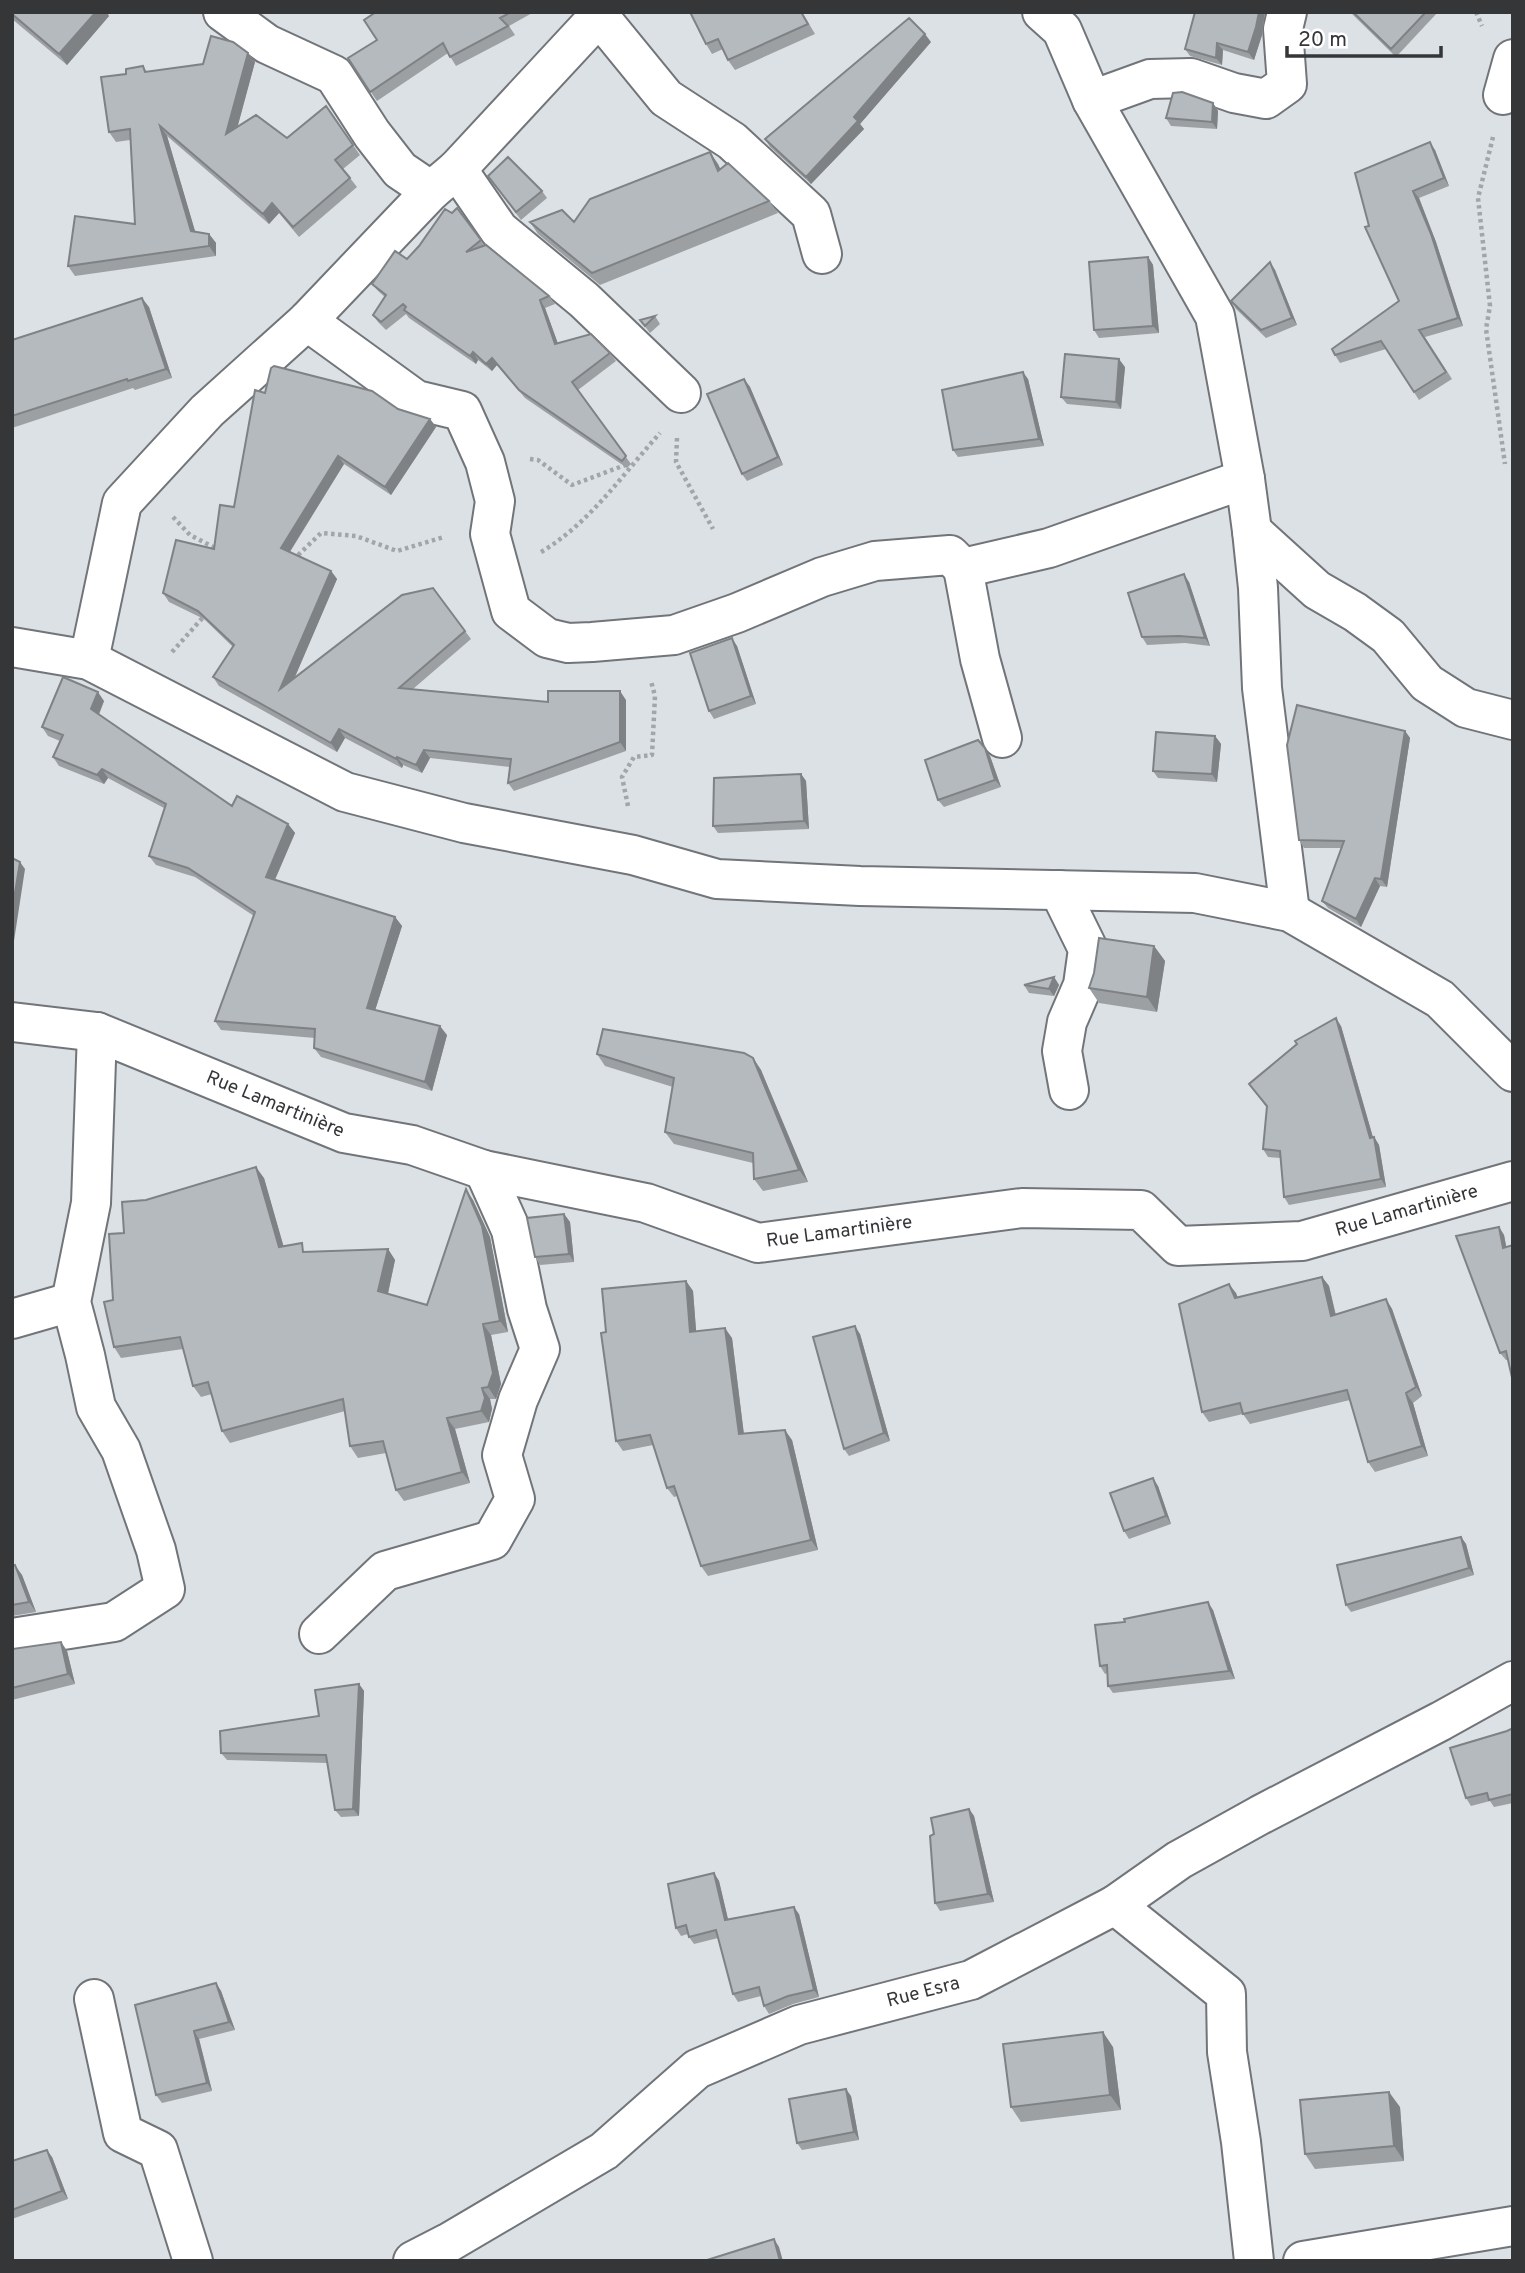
<svg xmlns="http://www.w3.org/2000/svg" width="1525" height="2273" font-family="Overpass,sans-serif">
	<style>
		.lines { fill: none; stroke-linecap: round; stroke-linejoin: round }
		.minor-casing { stroke: #717579; stroke-width: 42 }
		.path { stroke: #a2a6a9; stroke-width: 4.5; stroke-dasharray: 3.5 3.5; stroke-linecap: butt }
		.minor { stroke: #fff; stroke-width: 38 }
		.wall { fill: #9ca0a3 }
		.shaded-wall { fill: #7f8285 }
		.building { fill: #b5babe; stroke: #7f8285; stroke-width: 2 }
		.labels { text-anchor: middle; dominant-baseline: central; stroke-width: 6; stroke-linejoin: round; paint-order: stroke }
		.street-label { font-size: 19px; fill: #343638; stroke: #fff }
	</style>
	<rect width="100%" height="100%" fill="#dce1e5"/>
	<g class="lines">
		<defs>
			<g id="minor">
				<path d="M223,12L267,44L334,75L372,134L400,170L431,191"/>
				<path d="M1042,12L1062,30L1092,100L1215,316L1245,479L1252,531L1258,588L1262,688L1290,912"/>
				<path d="M599,16L666,98L732,141L811,214L822,254"/>
				<path d="M1503,95L1513,59"/>
				<path d="M1092,100L1150,79L1191,78L1234,93L1266,99L1287,84L1283,29L1287,12"/>
				<path d="M457,169L499,230L584,300L681,393"/>
				<path d="M307,321L416,400L462,411L485,462L495,501L490,534L511,611L547,638L568,643L592,642L674,635L737,613L822,577L875,561L950,555L963,568L1049,548L1245,479"/>
				<path d="M1252,531L1317,590L1355,612L1388,636L1427,683L1466,708L1513,720"/>
				<path d="M963,568L980,659L1002,738"/>
				<path d="M12,647L89,660L345,792L464,823L633,855L717,879L860,886L1195,893L1290,912L1440,999L1513,1072"/>
				<path d="M89,660L122,503L207,411L307,321L431,191L457,169L599,16V12"/>
				<path d="M1059,890L1088,949L1083,985L1067,1022L1062,1051L1069,1090"/>
				<path id="s1" d="M12,1022L97,1032L344,1133L412,1145L484,1170L646,1203L758,1243L1022,1208L1141,1210L1178,1246L1302,1241L1513,1181"/>
				<path d="M12,1319L71,1302"/>
				<path d="M319,1634L385,1571L492,1540L515,1499L502,1455L518,1400L540,1349L527,1309L511,1230L484,1170"/>
				<path d="M12,1638L114,1622L165,1589L156,1550L121,1450L96,1407L85,1355L71,1302L91,1203L97,1032"/>
				<path d="M1115,1905L1226,1994L1227,2052L1241,2142L1254,2261"/>
				<path d="M94,1999L123,2133L158,2150L193,2261"/>
				<path id="s2" d="M413,2261L448,2243L604,2151L697,2069L799,2025L971,1980L1115,1905L1179,1860L1260,1815L1441,1721L1513,1681"/>
				<path d="M1303,2261L1513,2226"/>
			</g>
		</defs>
		<use href="#minor" class="minor-casing"/>
		<path class="path" d="M1476,12L1482,26
			M1493,137L1478,198L1490,306L1486,329L1505,464
			M677,438L676,462L713,529
			M530,459L538,460L572,485L628,464
			M173,517L190,535L215,548L217,553
			M541,552C589,524 623,474 660,433
			M293,560L321,533L356,536L397,551L444,537
			M172,652L206,614
			M628,806L622,777L634,757L652,755L655,696L651,681"/>
		<use href="#minor" class="minor"/>
	</g>
	<path class="wall" d="M12,12L109,16L67,65L12,19Z
		M376,12H534L509,26L515,35L456,66L448,53L377,101L348,58L377,40Z
		M690,12H802L815,34L735,70L728,60L723,49L712,54L706,44Z
		M1195,12H1265L1262,35L1254,60L1223,50L1222,65L1190,56L1185,49Z
		M1350,12H1438L1396,57Z
		M931,42L860,124L864,129L811,184L770,147L765,139Z
		M248,53L255,62L237,127L287,138L326,106L360,155L343,169L357,187L299,237L279,213L269,224L167,136L195,232L209,234L216,243V256L75,276L68,266L135,224L130,140L116,142L109,132L126,74L143,66L147,72L203,64Z
		M1213,103L1218,111L1217,129L1171,126L1166,118Z
		M1435,150L1449,186L1419,198L1436,242L1463,326L1425,337L1452,379L1419,400L1386,349L1340,363L1335,355L1399,301L1369,226Z
		M718,164L720,169L769,201L778,213L600,285L538,234L530,222H574Z
		M488,176L542,191L547,198L521,220Z
		M457,208L484,245L549,296L555,304L545,308L558,344L610,353L616,361L578,390L631,464L627,468L525,398L497,365L492,371L478,360L476,364L409,318L406,314L386,330L378,322L373,315L385,297L378,291L372,284L407,259Z
		M1148,257L1153,265L1159,333L1099,338L1094,330Z
		M1270,262L1275,270L1297,325L1266,338L1236,309L1231,301Z
		M149,307L172,378L135,390L133,388L12,428V340Z
		M655,316L660,324L650,333L640,320Z
		M1125,367L1121,409L1067,404L1061,397Z
		M744,379L750,387L783,465L747,481L742,474Z
		M1028,379L1044,446L958,457L953,450Z
		M265,393L398,409L430,419L436,427L391,495L344,464L290,552L331,571L337,579L294,678L433,588L471,639L413,689L548,702L626,700V751L514,791L508,783L510,767L430,758L422,773L403,765L402,768L345,738L337,752L219,686L213,677L233,647L204,619L169,602L163,593L214,549L234,507Z
		M1189,582L1210,646L1185,643L1147,645L1142,637Z
		M737,646L756,704L714,719L709,711Z
		M104,701L99,715L232,806L288,824L295,833L275,880L395,917L402,926L375,1010L447,1035L432,1091L321,1057L314,1048L315,1038L221,1030L215,1021L254,916L195,877L156,865L149,856L164,808L108,778L104,784L59,766L53,757L60,741L48,736L42,727Z
		M1405,731L1410,738L1387,887L1380,886L1361,927L1328,908L1322,901L1342,848H1304L1299,840Z
		M1215,736L1221,744L1217,782L1158,778L1153,771Z
		M990,756L1001,787L944,807L938,800Z
		M801,774L806,781L809,829L718,833L713,826Z
		M1154,946L1165,961L1157,1012L1099,1003L1089,988L1094,973Z
		M1054,977L1059,985L1054,996L1029,993L1024,985Z
		M1341,1026L1373,1137H1374L1379,1145L1386,1187L1289,1205L1284,1197L1281,1158L1268,1157L1263,1149L1267,1108L1249,1084Z
		M597,1054L753,1058L761,1070L808,1182L763,1191L754,1179L753,1163L674,1144L665,1132L673,1087L605,1066Z
		M264,1178L283,1246L308,1252L388,1249L395,1260L388,1294L427,1305L473,1200L490,1237L508,1332L491,1335L501,1384L496,1399H490L492,1409L489,1422L455,1429L470,1483L404,1501L396,1490L386,1453L358,1458L350,1446L345,1411L230,1443L222,1431L212,1394L201,1397L193,1386L183,1349L121,1358L114,1347L113,1300L124,1233L146,1200Z
		M564,1214L570,1222L574,1262L540,1265L535,1257Z
		M1499,1227L1504,1235L1506,1247L1508,1360H1506L1500,1353Z
		M1322,1277L1329,1286L1336,1315L1386,1299L1392,1309L1422,1396L1413,1403L1428,1456L1375,1472L1368,1462L1350,1400L1250,1424L1243,1414L1209,1422L1202,1412L1236,1293L1237,1297Z
		M686,1281L693,1291L696,1331L732,1338L744,1434L792,1440L818,1550L708,1576L701,1566L677,1496L674,1497L667,1488L653,1445L623,1451L616,1441L606,1332Z
		M860,1334L890,1441L849,1456L844,1449Z
		M1158,1486L1171,1524L1129,1539L1124,1531Z
		M1461,1537L1466,1544L1474,1575L1351,1612L1346,1605Z
		M12,1566L22,1575L36,1612L12,1616Z
		M1213,1610L1235,1679L1113,1693L1108,1686V1673L1105,1674L1100,1666L1125,1622Z
		M61,1642L67,1651L75,1684L12,1700V1649Z
		M359,1684L364,1691L359,1816L341,1817L335,1810L327,1763L227,1760L221,1753L319,1716Z
		M1513,1728V1803L1494,1807L1490,1801L1471,1806L1466,1798L1507,1731Z
		M969,1809L974,1816L994,1902L940,1911L935,1903L934,1834Z
		M714,1873L719,1881L728,1919L799,1914L819,1997L793,2004L769,2014L764,2006L761,1996L738,2002L733,1994L718,1938L694,1944L689,1937L688,1934L681,1936L676,1928Z
		M216,1983L221,1991L235,2030L199,2039L212,2091L162,2103L156,2095Z
		M1113,2047L1121,2110L1021,2122L1011,2107Z
		M851,2096L859,2140L802,2150L797,2143Z
		M1400,2107L1404,2161L1315,2169L1305,2154Z
		M52,2157L68,2199L12,2219V2161Z"/>
	<path class="shaded-wall" d="M96,12H107L109,16L67,65L59,54Z
		M1259,12H1265L1262,35L1254,60L1248,52Z
		M925,34L931,42L860,124L864,129L811,184L806,177L854,117Z
		M1217,43L1223,50L1222,65L1216,58Z
		M248,53L255,62L233,144L226,134Z
		M1213,103L1218,111L1217,129L1212,122Z
		M160,126L167,136L198,241L191,231Z
		M1430,142L1435,150L1449,186L1444,178Z
		M710,152L718,164L727,183L718,171Z
		M1413,191L1419,198L1436,242L1463,326L1458,318Z
		M272,203L279,213L269,224L263,214Z
		M209,234L216,243V256L209,246Z
		M1148,257L1153,265L1159,333L1153,326Z
		M1270,262L1275,270L1297,325L1292,318Z
		M142,298L149,307L172,378L166,369Z
		M540,300L545,308L561,352L555,344Z
		M473,352L478,360L476,364L470,356Z
		M492,358L497,365L492,371L486,364Z
		M1119,359L1125,367L1121,409L1116,402Z
		M1023,372L1028,379L1044,446L1039,439Z
		M744,379L750,387L783,465L778,457Z
		M430,419L436,427L391,495L385,487Z
		M338,456L344,464L287,556L281,548Z
		M331,571L337,579L286,698L280,689Z
		M1184,574L1189,582L1210,646L1205,638Z
		M732,638L737,646L756,704L751,696Z
		M620,691L626,700V751L620,742Z
		M98,692L104,701L97,718L91,709Z
		M339,729L345,738L337,752L331,743Z
		M1405,731L1410,738L1387,887L1381,879Z
		M1215,736L1221,744L1217,782L1212,774Z
		M985,748L990,756L1001,787L995,780Z
		M424,750L430,758L422,773L416,765Z
		M397,757L403,765L402,768L396,759Z
		M102,769L108,778L104,784L97,775Z
		M801,774L806,781L809,829L804,821Z
		M288,824L295,833L272,886L266,877Z
		M20,862L25,869L12,954V911Z
		M1375,878L1380,886L1361,927L1356,919Z
		M395,917L402,926L373,1017L367,1008Z
		M1154,946L1165,961L1157,1012L1147,997Z
		M1054,977L1059,985L1054,996L1049,989Z
		M1336,1018L1341,1026L1375,1145L1370,1138Z
		M440,1026L447,1035L432,1091L425,1082Z
		M753,1058L761,1070L808,1182L799,1170Z
		M1374,1137L1379,1145L1386,1187L1381,1179Z
		M256,1167L264,1178L287,1258L279,1247Z
		M466,1189L473,1200L490,1237L508,1332L500,1321Z
		M564,1214L570,1222L574,1262L569,1254Z
		M1499,1227L1504,1235L1508,1255L1503,1248Z
		M388,1249L395,1260L386,1302L378,1291Z
		M1322,1277L1329,1286L1338,1326L1331,1316Z
		M686,1281L693,1291L697,1342L690,1332Z
		M1229,1284L1236,1293L1242,1308L1235,1298Z
		M1386,1299L1392,1309L1422,1396L1416,1387Z
		M483,1324L491,1335L501,1384L496,1399L488,1387Z
		M855,1326L860,1334L890,1441L884,1433Z
		M725,1328L732,1338L745,1444L739,1434Z
		M482,1388L490,1399L492,1409L489,1422L481,1411Z
		M1406,1393L1413,1403L1428,1456L1422,1446Z
		M447,1418L455,1429L470,1483L462,1472Z
		M785,1430L792,1440L818,1550L811,1540Z
		M1153,1478L1158,1486L1171,1524L1166,1516Z
		M1461,1537L1466,1544L1474,1575L1469,1568Z
		M15,1565L22,1575L36,1612L29,1602Z
		M1208,1602L1213,1610L1235,1679L1229,1671Z
		M61,1642L67,1651L75,1684L68,1674Z
		M359,1684L364,1691L359,1816L353,1809Z
		M969,1809L974,1816L994,1902L988,1894Z
		M714,1873L719,1881L730,1928L725,1920Z
		M794,1907L799,1914L819,1997L814,1990Z
		M216,1983L221,1991L235,2030L229,2022Z
		M194,2031L199,2039L212,2091L207,2083Z
		M1103,2032L1113,2047L1121,2110L1110,2095Z
		M846,2089L851,2096L859,2140L854,2132Z
		M1389,2092L1400,2107L1404,2161L1394,2146Z
		M47,2150L52,2157L68,2199L62,2191Z
		M774,2239L779,2247L783,2261H780Z"/>
	<path class="building" d="M12,12H96L59,54L12,14Z
		M376,12H511L500,18L508,26L450,57L443,43L370,92L348,58L377,40L364,20Z
		M690,12H801L808,24L728,60L718,39L706,44Z
		M1195,12H1259L1256,27L1248,52L1217,43L1216,58L1185,49Z
		M1353,12H1426L1391,49Z
		M909,18L925,34L854,117L858,121L806,177L765,139Z
		M211,36L233,42L248,53L226,134L256,115L287,138L326,106L353,145L335,160L350,178L293,227L272,203L263,214L160,126L191,231L209,234V246L68,266L75,216L135,224L130,129L109,132L101,77L126,74V69L143,66L145,72L203,64Z
		M1182,92L1213,103L1212,122L1166,118L1173,93Z
		M1430,142L1444,178L1413,191L1431,234L1458,318L1419,330L1446,372L1414,392L1381,341L1335,355L1332,349L1399,301L1365,227L1369,226L1355,173Z
		M710,152L718,171L728,163L769,201L592,273L530,222L562,210L574,222L590,199Z
		M508,157L542,191L516,212L488,176Z
		M457,208L481,240L466,252L486,245L549,296L540,300L555,344L591,334L610,353L572,382L626,456L622,461L519,390L492,358L486,364L473,352L470,356L404,310L406,307L403,304L381,322L373,315L386,295L372,284L395,251L407,259L419,246L445,209L452,213Z
		M1148,257L1153,326L1094,330L1089,262Z
		M1270,262L1292,318L1261,330L1231,301Z
		M142,298L166,369L128,381L127,379L12,416V340Z
		M655,316L645,326L640,320Z
		M1065,354L1119,359L1116,402L1061,397Z
		M274,366L372,391L398,409L430,419L385,487L338,456L281,548L331,571L280,689L402,595L433,588L465,631L399,688L548,702V691H620V742L508,783L511,759L424,750L416,765L397,757L396,759L339,729L331,743L213,677L234,645L198,611L163,593L176,540L214,549L220,505L234,507L255,390L265,393L271,368Z
		M1023,372L1039,439L953,450L942,390Z
		M744,379L778,457L742,474L707,394Z
		M1184,574L1205,638L1179,636L1142,637L1128,593Z
		M732,638L751,696L709,711L690,653Z
		M63,677L98,692L91,709L232,806L237,796L288,824L266,877L395,917L367,1008L440,1026L425,1082L314,1048L315,1029L215,1021L255,912L188,868L149,856L166,804L102,769L97,775L53,757L63,735L42,727Z
		M1297,705L1405,731L1381,879L1375,878L1356,919L1322,901L1344,841L1299,840L1287,745Z
		M1156,732L1215,736L1212,774L1153,771Z
		M978,740L985,748L995,780L938,800L925,760Z
		M801,774L804,821L713,826L714,778Z
		M12,858L20,862L12,911Z
		M1099,938L1154,946L1147,997L1089,988L1094,973Z
		M1054,977L1049,989L1024,985Z
		M1336,1018L1370,1138L1374,1137L1381,1179L1284,1197L1280,1151L1263,1149L1267,1106L1249,1084L1297,1044L1295,1041Z
		M603,1029L744,1053L753,1058L799,1170L754,1179L753,1153L665,1132L674,1078L597,1054Z
		M256,1167L279,1247L302,1243L303,1252L388,1249L378,1291L427,1305L466,1189L482,1226L500,1321L483,1324L493,1373L488,1387L482,1388L485,1398L481,1411L447,1418L462,1472L396,1490L383,1441L350,1446L343,1399L222,1431L208,1382L193,1386L180,1337L114,1347L104,1302L113,1300L109,1234L124,1233L122,1202L146,1200Z
		M564,1214L569,1254L535,1257L527,1218Z
		M1499,1227L1503,1248L1513,1245V1382L1506,1351L1500,1353L1456,1236Z
		M1322,1277L1331,1316L1386,1299L1416,1387L1406,1393L1422,1446L1368,1462L1347,1390L1243,1414L1240,1403L1202,1412L1179,1304L1229,1284L1235,1298Z
		M686,1281L690,1332L725,1328L739,1434L785,1430L811,1540L701,1566L674,1486L667,1488L650,1435L616,1441L601,1333L606,1332L602,1289Z
		M855,1326L884,1433L844,1449L813,1337Z
		M1153,1478L1166,1516L1124,1531L1110,1493Z
		M1461,1537L1469,1568L1346,1605L1337,1565Z
		M15,1565L29,1602L12,1605V1566Z
		M1208,1602L1229,1671L1108,1686L1107,1665L1100,1666L1095,1625L1125,1622L1124,1619Z
		M61,1642L68,1674L12,1688V1649Z
		M359,1684L353,1809L335,1810L326,1755L221,1753L220,1731L319,1716L315,1690Z
		M1513,1728V1794L1489,1800L1487,1793L1466,1798L1450,1748L1507,1731Z
		M969,1809L988,1894L935,1903L930,1836L934,1834L931,1818Z
		M714,1873L725,1920L794,1907L814,1990L788,1996L764,2006L759,1987L733,1994L716,1930L689,1937L686,1925L676,1928L668,1884Z
		M216,1983L229,2022L194,2031L207,2083L156,2095L135,2005Z
		M1103,2032L1110,2095L1011,2107L1003,2044Z
		M846,2089L854,2132L797,2143L789,2099Z
		M1389,2092L1394,2146L1305,2154L1300,2100Z
		M47,2150L62,2191L12,2210V2161Z
		M774,2239L780,2261H707V2260Z"/>
	<g class="labels">
		<g class="street-label">
			<text stroke="none"><textPath href="#s1" startOffset="278">Rue Lamartinière</textPath></text>
			<text stroke="none"><textPath href="#s1" startOffset="1452">Rue Lamartinière</textPath></text>
			<text stroke="none"><textPath href="#s1" startOffset="864">Rue Lamartinière</textPath></text>
			<text stroke="none"><textPath href="#s2" startOffset="584">Rue Esra</textPath></text>
		</g>
	</g>
	<rect width="1525" height="2273" fill="none" stroke="#343638" stroke-width="28"/>
	<path d="M1287 46v10h154v-10" fill="none" stroke="#343638" stroke-width="3.5"/>
	<text x="1298" y="46" font-size="21" fill="#343638" stroke="#ffffff" stroke-width="5" paint-order="stroke">20 m</text>
</svg>
